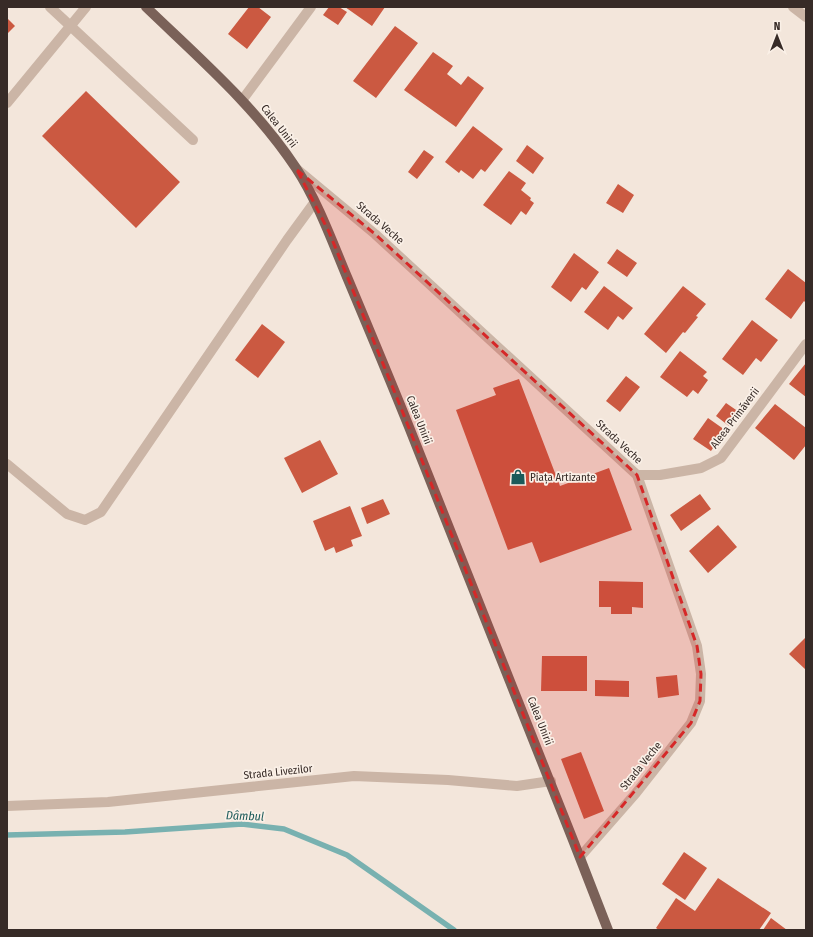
<svg xmlns="http://www.w3.org/2000/svg" width="813" height="937" font-family="'Fira Sans Condensed',sans-serif">
	<style>
		.lines { fill: none; stroke-linecap: round; stroke-linejoin: round }
		.stream { stroke: #78b1b0; stroke-width: 5.5 }
		.building { fill: #cb5941 }
		.minor { stroke: #cbb5a6; stroke-width: 10 }
		.major { stroke: #7a6158; stroke-width: 10 }
		.marked { fill: #d62828; fill-opacity: 0.2; stroke: #d62828; stroke-width: 3; stroke-dasharray: 8 5; stroke-linejoin: round }
		.labels { text-anchor: middle; dominant-baseline: central; stroke-width: 3.5; stroke-linejoin: round; paint-order: stroke }
		.street-label { font-size: 11px; fill: #372b27; stroke: #faf0e7 }
		.poi-label { font-size: 11px; fill: #372b27; stroke: #faf0e7; text-anchor: start }
		.water-label { font-size: 12px; font-style: italic; fill: #1b5a5a; stroke: #faf0e7 }
	</style>
	<rect width="100%" height="100%" fill="#f3e6db"/>
	<g class="lines">
		<path class="stream" d="M7,835L125,832L242,824L284,829L347,855L454,930"/>
	</g>
	<path class="building" d="M249,7H258L271,17L247,49L228,34Z
		M329,7H339L347,12L338,25L323,15Z
		M345,7H385L372,26Z
		M7,18L15,26L7,34Z
		M395,26L418,43L376,98L353,81Z
		M433,52L453,66L447,74L461,85L468,76L484,88L456,127L404,90Z
		M86,91L180,182L136,228L42,136Z
		M473,126L503,149L485,172L481,169L473,179L461,170L459,173L445,162Z
		M527,145L544,158L533,174L516,161Z
		M424,150L434,157L417,179L408,172Z
		M509,171L526,183L521,190L531,198L530,200L534,203L526,215L521,211L511,225L483,205Z
		M618,184L634,195L623,213L606,203Z
		M617,249L637,263L627,277L607,263Z
		M574,253L599,272L586,290L582,287L571,302L551,287Z
		M788,269L806,283V303L804,301L791,319L765,299Z
		M604,286L633,308L623,320L618,316L608,330L584,312Z
		M683,286L706,304L696,316L698,317L685,333L683,332L666,353L644,334Z
		M752,320L778,340L761,362L756,358L743,375L722,359Z
		M262,324L285,342L258,378L235,360Z
		M680,351L707,372L703,376L708,380L698,394L693,390L687,397L660,377Z
		M806,363V397L789,384Z
		M626,376L640,387L620,412L606,401Z
		M519,379L560,486L609,468L632,530L540,563L532,542L508,550L456,410L496,395L493,388Z
		M726,403L739,412L729,426L716,416Z
		M775,404L806,428V445L794,460L755,428Z
		M708,418L725,430L711,451L693,439Z
		M320,440L338,474L302,493L284,458Z
		M700,494L711,509L681,531L670,515Z
		M383,499L390,514L367,524L361,508Z
		M350,506L362,536L351,540L353,546L336,553L334,547L325,551L313,521Z
		M718,525L737,547L708,573L689,551Z
		M599,581L643,582V608L632,607V614H611V607H599Z
		M806,637V670L789,654Z
		M542,656H587V691H541Z
		M677,675L679,695L658,698L656,677Z
		M595,680L629,681V697L595,696Z
		M581,752L604,811L584,819L561,759Z
		M684,852L707,868L685,900L662,884Z
		M718,878L771,913L759,930H659L656,928L676,898L695,911Z
		M771,918L787,930H763Z"/>
	<g class="lines">
		<path class="minor" d="M50,7L193,140
			M793,7L806,17
			M243,99L311,7
			M7,103L86,7
			M298,170L375,234L637,475L697,646L701,674L700,701L691,723L636,793L580,857
			M7,464L67,514L85,520L101,512L287,240L314,203
			M637,475H660L701,468L721,458L806,344
			M7,806L108,802L354,776L448,780L517,786L551,781"/>
		<path class="major" d="M146,7C199,58 255,106 296,168C317,200 332,241 347,277C368,327 389,377 409,427C476,595 543,762 608,930"/>
	</g>
	<path class="marked" d="M297,170L375,234L637,475L697,646L701,674L700,701L691,723L580,857L397,398L329,232Z"/>
	<defs>
		<symbol id="shop-bare" viewBox="-9 -9 18 18"><path d="M-5-2.5h2.3a2.7 3.5 0 0 1 5.4 0H5L5.5 6h-11ZM-1.5-2.5h3a1.5 2.3 0 0 0-3 0Z" fill="#1b5a5a" stroke="#faf0e7" stroke-width="2.5" paint-order="stroke"/></symbol>
	</defs>
	<g fill-rule="evenodd">
		<use href="#shop-bare" x="507" y="466" width="22" height="22"/>
	</g>
	<g class="labels">
		<g class="street-label">
			<text transform="translate(279 126) rotate(52)">Calea Unirii</text>
			<text transform="translate(380 223) rotate(41)">Strada Veche</text>
			<text transform="translate(735 418) rotate(-53)">Aleea Primăverii</text>
			<text transform="translate(419 420) rotate(68)">Calea Unirii</text>
			<text transform="translate(619 442) rotate(43)">Strada Veche</text>
			<text transform="translate(540 721) rotate(68)">Calea Unirii</text>
			<text transform="translate(641 766) rotate(-51)">Strada Veche</text>
			<text transform="translate(278 772) rotate(-6)">Strada Livezilor</text>
		</g>
		<g class="poi-label">
			<text x="530" y="477">Piața Artizante</text>
		</g>
		<g class="water-label">
			<text transform="translate(245 816) rotate(2)">Dâmbul</text>
		</g>
	</g>
	<rect width="813" height="937" fill="none" stroke="#372b27" stroke-width="16"/>
	<g transform="translate(777 36)" stroke="#faf0e7" stroke-width="3" paint-order="stroke">
	<path d="M0-3L7 15L0 10L-7 15Z" fill="#372b27"/>
	<text y="-6" font-size="11" font-weight="bold" text-anchor="middle" fill="#372b27">N</text>
	</g>
</svg>
